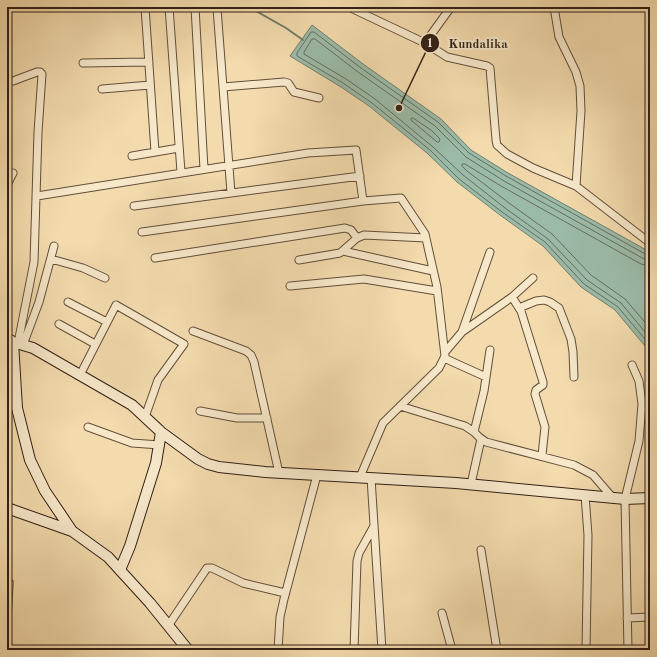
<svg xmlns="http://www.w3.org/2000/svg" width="657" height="657" font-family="'Old Standard TT',serif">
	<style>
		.water { fill: #9bbba9; stroke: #717d6d }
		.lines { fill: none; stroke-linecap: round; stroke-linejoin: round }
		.shore { stroke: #666d5e; stroke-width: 1 }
		.stream { stroke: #717d6d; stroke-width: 2 }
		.lane-casing { stroke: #624e3a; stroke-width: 5.5 }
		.street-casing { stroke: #624e3a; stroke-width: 9 }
		.secondary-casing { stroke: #321f14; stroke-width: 12 }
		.lane { stroke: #f7e8ca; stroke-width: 3.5 }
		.street { stroke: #f7e8ca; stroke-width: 7 }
		.secondary { stroke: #f7e8ca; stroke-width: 10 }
		.leader { fill: none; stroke: #321f14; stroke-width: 1.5 }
		.callout-dot { fill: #321f14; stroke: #f7e8ca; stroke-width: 1.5 }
		.mark-label { font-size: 12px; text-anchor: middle; font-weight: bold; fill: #fff }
		.callout-label { font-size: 13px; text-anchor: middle; font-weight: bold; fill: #321f14; stroke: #f7e8ca; stroke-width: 4; stroke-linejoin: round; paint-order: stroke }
	</style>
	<rect width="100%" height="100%" fill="#f3dbad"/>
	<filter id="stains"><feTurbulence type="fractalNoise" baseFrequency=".005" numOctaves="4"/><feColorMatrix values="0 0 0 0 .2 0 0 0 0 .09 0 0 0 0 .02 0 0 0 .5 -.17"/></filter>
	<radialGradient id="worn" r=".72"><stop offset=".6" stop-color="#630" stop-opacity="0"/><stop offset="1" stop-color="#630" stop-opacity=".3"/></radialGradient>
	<path class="water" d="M312,25L363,64L441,119L471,150L508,173L650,252V352L615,310L581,287L543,246L500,215L457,182L427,153L369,106L341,87L290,56Z"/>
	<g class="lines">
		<path class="shore" d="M413,118L431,130L440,139L439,142H437L412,121L411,119Z
			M650,255H647L506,176L469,153L438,122L361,68L314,32H311L297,53V56L343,83L372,103L430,150L459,179L502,212L545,242L584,284L618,307L650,345
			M650,260L644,259L504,181L466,157L435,126L358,72L315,39H312L304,52V54L346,79L375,99L433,147L463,175L505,208L548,239L587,280L621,303L650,338
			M650,266L641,264L501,186L465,164H462V166L467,171L509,203L552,234L591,275L625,299L650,328"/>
		<path class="stream" d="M249,7L286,28L303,40"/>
		<defs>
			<path id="lane" d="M7,649L11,582"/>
			<path id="street" d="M145,7L155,152
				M169,7L181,172
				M195,7L204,169
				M554,7L559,37L576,72L580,86L581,111L576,186
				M217,8L231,193
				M351,8L425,43L447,57L487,66L490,68L496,140L497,145L507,154L533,168L576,186L650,243
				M425,43L451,7
				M83,63L149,62
				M7,81H13L37,72H40L42,74L38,132L34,262L18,343
				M223,87L284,82L288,83L294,92L319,98
				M102,89L150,85
				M132,156L179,148
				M7,185L13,173
				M37,196L308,153L356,150L363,201L401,198L425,234L437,287L445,356L439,368L383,423L360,477
				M134,206L360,176
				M142,232L363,201
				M343,251L433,271
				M155,258L345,228L351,230L357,238
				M51,259L83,268L105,278
				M299,260L340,253L357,238L364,235L426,238
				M290,286L364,279L437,291
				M512,297L521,311L543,382V385L536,390L535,394L545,427L542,455
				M68,302L107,322
				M519,308L536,301L544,300L550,302L559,308L571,339L573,352L574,377
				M59,324L95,344
				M193,331L246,351L251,355L254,362L279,473
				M462,332L512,297L533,278
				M23,345L39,302L54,246
				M445,352L462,332L490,252
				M444,358L486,377
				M80,375L116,305L184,344L158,380L145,417
				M400,406L465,426L474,432L479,437L486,442L574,465L593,475L612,497
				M200,411L237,418H267
				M88,427L132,443L160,445
				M474,432L484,391L490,350
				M371,478L382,650
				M471,484L481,439
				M585,495L588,535L586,650
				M481,550L497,650
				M442,613L452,650
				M627,618L650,617
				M168,626L207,568H212L243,583L285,593
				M278,650L280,617L284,599L317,475
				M354,650L357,561L359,553L374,526
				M628,650L625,499L639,441L642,404L639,381L632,365"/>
			<path id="secondary" d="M7,338L13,342L17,408L30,460L45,491L72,531
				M13,342L33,348L132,405L161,432L198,459L208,464L219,467L265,472L456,483L625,499L650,498
				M7,508L72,531L108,557L150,603L188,650
				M120,570L130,546L156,463L161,432"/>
		</defs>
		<use href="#lane" class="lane-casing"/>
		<use href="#street" class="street-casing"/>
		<use href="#secondary" class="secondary-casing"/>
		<use href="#lane" class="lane"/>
		<use href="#street" class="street"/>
		<use href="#secondary" class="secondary"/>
	</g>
	<path class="leader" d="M399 108L430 43"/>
	<g class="callout-dot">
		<circle cx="399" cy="108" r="4"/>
		<circle cx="430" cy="43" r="10"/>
	</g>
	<g class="mark-label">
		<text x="430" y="47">1</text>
	</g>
	<g class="callout-label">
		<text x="478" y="48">Kundalika</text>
	</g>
	<rect width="657" height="657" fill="none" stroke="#f3dbad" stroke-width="24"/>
	<rect x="8" y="8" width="641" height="641" fill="none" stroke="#321f14" stroke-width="2"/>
	<rect x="12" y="12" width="633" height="633" fill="none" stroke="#321f14"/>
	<rect width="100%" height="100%" filter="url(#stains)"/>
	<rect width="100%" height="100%" fill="url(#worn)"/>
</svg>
